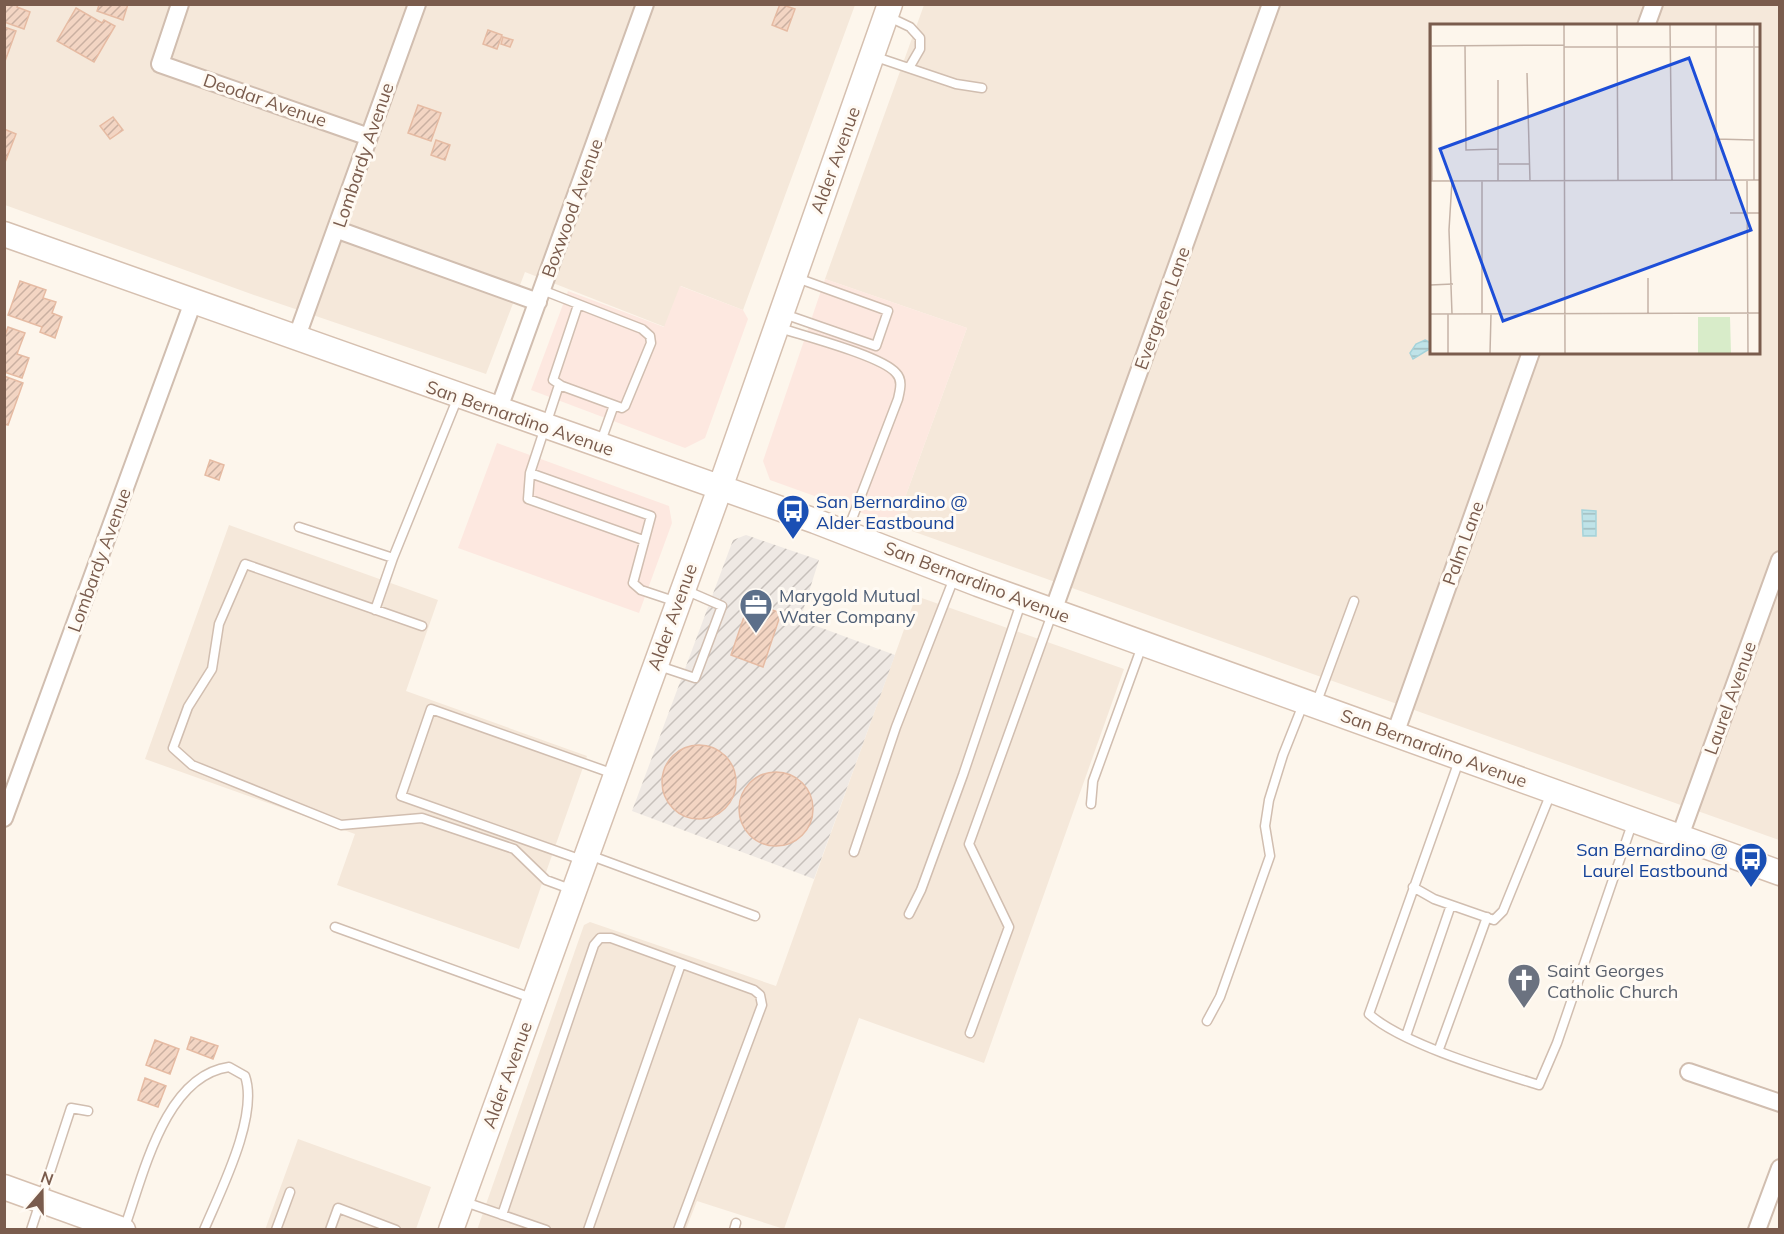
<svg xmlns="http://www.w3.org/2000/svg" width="1784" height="1234" font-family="Mulish,sans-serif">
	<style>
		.residential { fill: #f5e8da; fill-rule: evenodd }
		.commercial { fill: #fde8e0 }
		.industrial { fill: url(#industrial-furrows) }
		.water { fill: url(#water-rules); stroke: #a5d3da; stroke-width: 1.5 }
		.building { fill: url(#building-hatch); stroke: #e6bba3; stroke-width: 1.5 }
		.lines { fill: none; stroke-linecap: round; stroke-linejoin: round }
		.lane-casing { stroke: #d1beb0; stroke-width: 11 }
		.street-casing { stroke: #d1beb0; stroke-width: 20 }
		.secondary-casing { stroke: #d6c0b0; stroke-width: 27 }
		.lane { stroke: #fff; stroke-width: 8 }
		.street { stroke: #fff; stroke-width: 16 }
		.secondary { stroke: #fff; stroke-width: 24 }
		.labels { text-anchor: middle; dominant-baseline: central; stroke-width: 6; stroke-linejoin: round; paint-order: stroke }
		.street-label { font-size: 18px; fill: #7a5c4d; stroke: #fffaf3 }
		.transit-label { font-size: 18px; fill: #164399; stroke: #fffaf3; text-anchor: start }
		.service-label { font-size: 18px; fill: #4e5e75; stroke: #fffaf3; text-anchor: start }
		.worship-label { font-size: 18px; fill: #5b616d; stroke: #fffaf3; text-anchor: start }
		.inset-road { fill: none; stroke: #c5b3a7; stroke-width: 1.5 }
		.view { fill: #1d4ed8; fill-opacity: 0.15; stroke: #1d4ed8; stroke-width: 3 }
		.inset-edge { fill: none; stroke: #7a5c4d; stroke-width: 3 }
	</style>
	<defs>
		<pattern id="industrial-furrows" width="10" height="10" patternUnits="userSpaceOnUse" patternTransform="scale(1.5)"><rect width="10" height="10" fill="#efe9e4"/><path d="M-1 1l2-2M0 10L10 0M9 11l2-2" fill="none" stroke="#c7c0bb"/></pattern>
		<pattern id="water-rules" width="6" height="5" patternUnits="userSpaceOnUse" patternTransform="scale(1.5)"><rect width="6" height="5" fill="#bfe3e8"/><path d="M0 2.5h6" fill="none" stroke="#a0bbbe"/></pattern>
		<pattern id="building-hatch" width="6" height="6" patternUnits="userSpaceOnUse" patternTransform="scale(1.5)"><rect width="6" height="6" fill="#f3d5c3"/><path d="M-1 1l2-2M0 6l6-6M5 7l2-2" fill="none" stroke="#cab0a1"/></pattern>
	</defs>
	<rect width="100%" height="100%" fill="#fdf6ec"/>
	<path class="residential" d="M4,5H855L743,310L681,286L665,327L525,272L486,374L257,296L5,205Z
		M924,5H1779V840L895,525L967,328L825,279ZM1432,26H1758V352H1432Z
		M229,525L438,600L406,691L587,756L519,949L337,885L355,834L145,759Z
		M916,596L1124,669L984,1063L859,1018L784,1229L697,1201L686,1229L477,1230L584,925L590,922L776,986Z
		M298,1139L431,1187L416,1229L265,1230Z"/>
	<path class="commercial" d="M825,279L967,328L895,525L770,480L763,461Z
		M680,286L743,310L748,319L705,438L685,448L531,390L568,291L664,327Z
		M497,443L669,506L672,523L639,613L458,548Z"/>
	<path class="industrial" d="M746,535L819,560L800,620L895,655L814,879L632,811L733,540Z"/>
	<path class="water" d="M1425,340L1431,343V348L1413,359L1410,353L1416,344Z
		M1582,510L1596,511V536H1583Z"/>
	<path class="building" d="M4,4H18L17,7L30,12L24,29L4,22Z
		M96,4H128L123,20L97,11L99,5Z
		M780,4L795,9L787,31L772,25Z
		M76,8L102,23L104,20L115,26L94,62L57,41Z
		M4,27L16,31L4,64Z
		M488,30L502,35L497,49L483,44Z
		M503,37L513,40L510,47L501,44Z
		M418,105L441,113L431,141L408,133Z
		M113,117L123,130L110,139L100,126Z
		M4,129L16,134L4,165Z
		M436,140L450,145L445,160L431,155Z
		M20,281L46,290L43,298L56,302L52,313L62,317L55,338L40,332L42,327L8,315Z
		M8,327L25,333L17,354L29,358L22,378L4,372V338Z
		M4,376L23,383L8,425L4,424Z
		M210,460L224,465L219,480L205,475Z
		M749,602L781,613L763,667L731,655Z
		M662 782a37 37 0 1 1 74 0a37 37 0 1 1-74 0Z
		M739 809a37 37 0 1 1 74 0a37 37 0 1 1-74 0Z
		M191,1037L218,1046L213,1059L187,1049Z
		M155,1040L179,1049L170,1074L146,1065Z
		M145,1078L166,1086L158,1107L138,1100Z"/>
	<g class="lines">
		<defs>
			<path id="lane" d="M887,16L910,27L920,38V49L909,68
				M873,56L956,84L982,88
				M542,290L642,329L650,336L651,343L625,406L622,408L562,386L553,380L578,305
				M784,314L876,346L888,311L797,278
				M780,328C804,336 882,356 896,373C903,380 900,390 898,399L847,532
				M559,385L530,473L528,499L643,540
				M600,444L614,405
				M530,473L651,516L633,583L641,590L677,602
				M299,527L393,558L458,397
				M375,610L393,558
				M422,626L245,564L219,624L212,669L188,707L173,748L192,765L341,825L422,818L514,849L546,880L573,890
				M659,666L695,678L722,606L685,590
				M1316,704L1354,601
				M1460,758L1369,1014C1402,1044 1494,1071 1539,1085L1557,1043L1633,821
				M1091,804L1093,781L1142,646
				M854,852L896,727L954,578
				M589,855L755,916
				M582,860L401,796L431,709L614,774
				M1413,887L1434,899L1494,920L1503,911L1551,793
				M909,914L921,890L963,775L1021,603
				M335,927L534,999
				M1207,1021L1220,997L1270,856L1265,826L1269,800L1283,755L1304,702
				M970,1033L1009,927L969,844L1052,614
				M1406,1036L1451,905
				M1439,1049L1487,917
				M465,1202L546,1230
				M502,1215L594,945L600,938H611L754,990L760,995L762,1005L678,1230
				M124,1229C143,1177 164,1076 229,1067L245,1076C259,1116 220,1192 204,1230
				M31,1230L71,1108L88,1111
				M276,1230L290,1192
				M330,1230L338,1208L396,1230
				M588,1230L681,964
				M734,1230L736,1223"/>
			<path id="street" d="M180,4L160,64L369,137
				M1646,26L1654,4
				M338,230L538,302
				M296,339L417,4
				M498,411L645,4
				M1053,611L1271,4
				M1395,734L1531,352
				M4,818L193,302
				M1680,836L1780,560
				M1689,1072L1780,1103
				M1757,1230L1780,1168"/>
			<path id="secondary" d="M4,234L815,521L978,584L1780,873
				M4,1187L123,1230
				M451,1230L720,488L890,4"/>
		</defs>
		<use href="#lane" class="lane-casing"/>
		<use href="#street" class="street-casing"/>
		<use href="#secondary" class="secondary-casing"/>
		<use href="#lane" class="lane"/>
		<use href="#street" class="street"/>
		<use href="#secondary" class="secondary"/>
	</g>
	<defs>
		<symbol id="bus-pin" viewBox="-11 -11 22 30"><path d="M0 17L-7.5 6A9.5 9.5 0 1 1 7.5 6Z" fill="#1a4fb4" stroke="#fffaf3"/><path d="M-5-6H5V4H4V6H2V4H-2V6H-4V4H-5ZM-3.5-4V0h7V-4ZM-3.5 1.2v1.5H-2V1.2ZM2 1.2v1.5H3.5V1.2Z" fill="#fff"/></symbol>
		<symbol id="office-pin" viewBox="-11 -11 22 30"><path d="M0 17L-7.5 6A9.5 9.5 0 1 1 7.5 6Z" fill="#5c6f8a" stroke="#fffaf3"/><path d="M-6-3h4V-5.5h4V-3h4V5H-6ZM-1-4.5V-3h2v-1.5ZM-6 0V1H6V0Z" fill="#fff"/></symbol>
		<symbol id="church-pin" viewBox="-11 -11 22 30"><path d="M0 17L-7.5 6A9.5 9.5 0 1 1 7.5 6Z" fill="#6b7280" stroke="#fffaf3"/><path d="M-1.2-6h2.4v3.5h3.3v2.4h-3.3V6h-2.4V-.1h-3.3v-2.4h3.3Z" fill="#fff"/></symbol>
	</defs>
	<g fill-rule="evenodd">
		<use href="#bus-pin" x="774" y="492" width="38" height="52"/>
		<use href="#office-pin" x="737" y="586" width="38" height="52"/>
		<use href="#bus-pin" x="1732" y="840" width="38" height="52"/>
		<use href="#church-pin" x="1505" y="961" width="38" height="52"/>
	</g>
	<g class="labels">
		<g class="street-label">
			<text transform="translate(265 100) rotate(19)">Deodar Avenue</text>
			<text transform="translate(363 155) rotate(-71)">Lombardy Avenue</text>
			<text transform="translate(835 160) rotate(-70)">Alder Avenue</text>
			<text transform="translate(572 208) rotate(-70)">Boxwood Avenue</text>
			<text transform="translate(1162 308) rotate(-70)">Evergreen Lane</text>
			<text transform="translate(520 418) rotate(19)">San Bernardino Avenue</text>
			<text transform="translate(1463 543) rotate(-70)">Palm Lane</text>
			<text transform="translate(99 560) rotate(-70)">Lombardy Avenue</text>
			<text transform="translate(977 582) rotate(21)">San Bernardino Avenue</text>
			<text transform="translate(672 617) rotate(-70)">Alder Avenue</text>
			<text transform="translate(1730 698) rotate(-70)">Laurel Avenue</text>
			<text transform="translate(1434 748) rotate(20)">San Bernardino Avenue</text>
			<text transform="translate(507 1075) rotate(-70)">Alder Avenue</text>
		</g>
		<g class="transit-label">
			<text x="816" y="501">San Bernardino @<tspan x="816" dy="21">Alder Eastbound</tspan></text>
			<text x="1728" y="849" text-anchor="end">San Bernardino @<tspan x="1728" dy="21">Laurel Eastbound</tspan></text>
		</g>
		<g class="service-label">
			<text x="779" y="595">Marygold Mutual<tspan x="779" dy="21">Water Company</tspan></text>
		</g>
		<g class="worship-label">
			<text x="1547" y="970">Saint Georges<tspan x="1547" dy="21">Catholic Church</tspan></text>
		</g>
	</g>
	<g transform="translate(1430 24)">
		<rect width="330" height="330" fill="#fdf6ec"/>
		<path d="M268,293H300L301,329H268Z" fill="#d8ecc9"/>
		<path class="inset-road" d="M1,1L2,157M134,1L135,329M187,1L188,156M240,1L242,156M286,1V156M324,1V156M1,22L134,21M35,22L36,126L68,125M134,23H330M97,49L100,157M68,56V157M286,115L324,116M69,140H100M317,156L318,329M0,157L330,156M22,157L19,206L22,290M52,157V290M300,189H330M0,261L23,260M218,289V254M0,290L330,289M18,329V290M60,329L61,290"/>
		<path class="view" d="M259,34L321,206L73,297L10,125Z"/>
		<rect width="330" height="330" class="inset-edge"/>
	</g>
	<rect width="1784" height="1234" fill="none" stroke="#7a5c4d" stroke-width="12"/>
	<g transform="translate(42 1192) rotate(20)" stroke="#fffaf3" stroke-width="4.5" paint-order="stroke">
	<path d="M0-4.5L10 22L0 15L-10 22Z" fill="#7a5c4d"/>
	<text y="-9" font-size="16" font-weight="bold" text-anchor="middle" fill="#7a5c4d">N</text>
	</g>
</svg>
